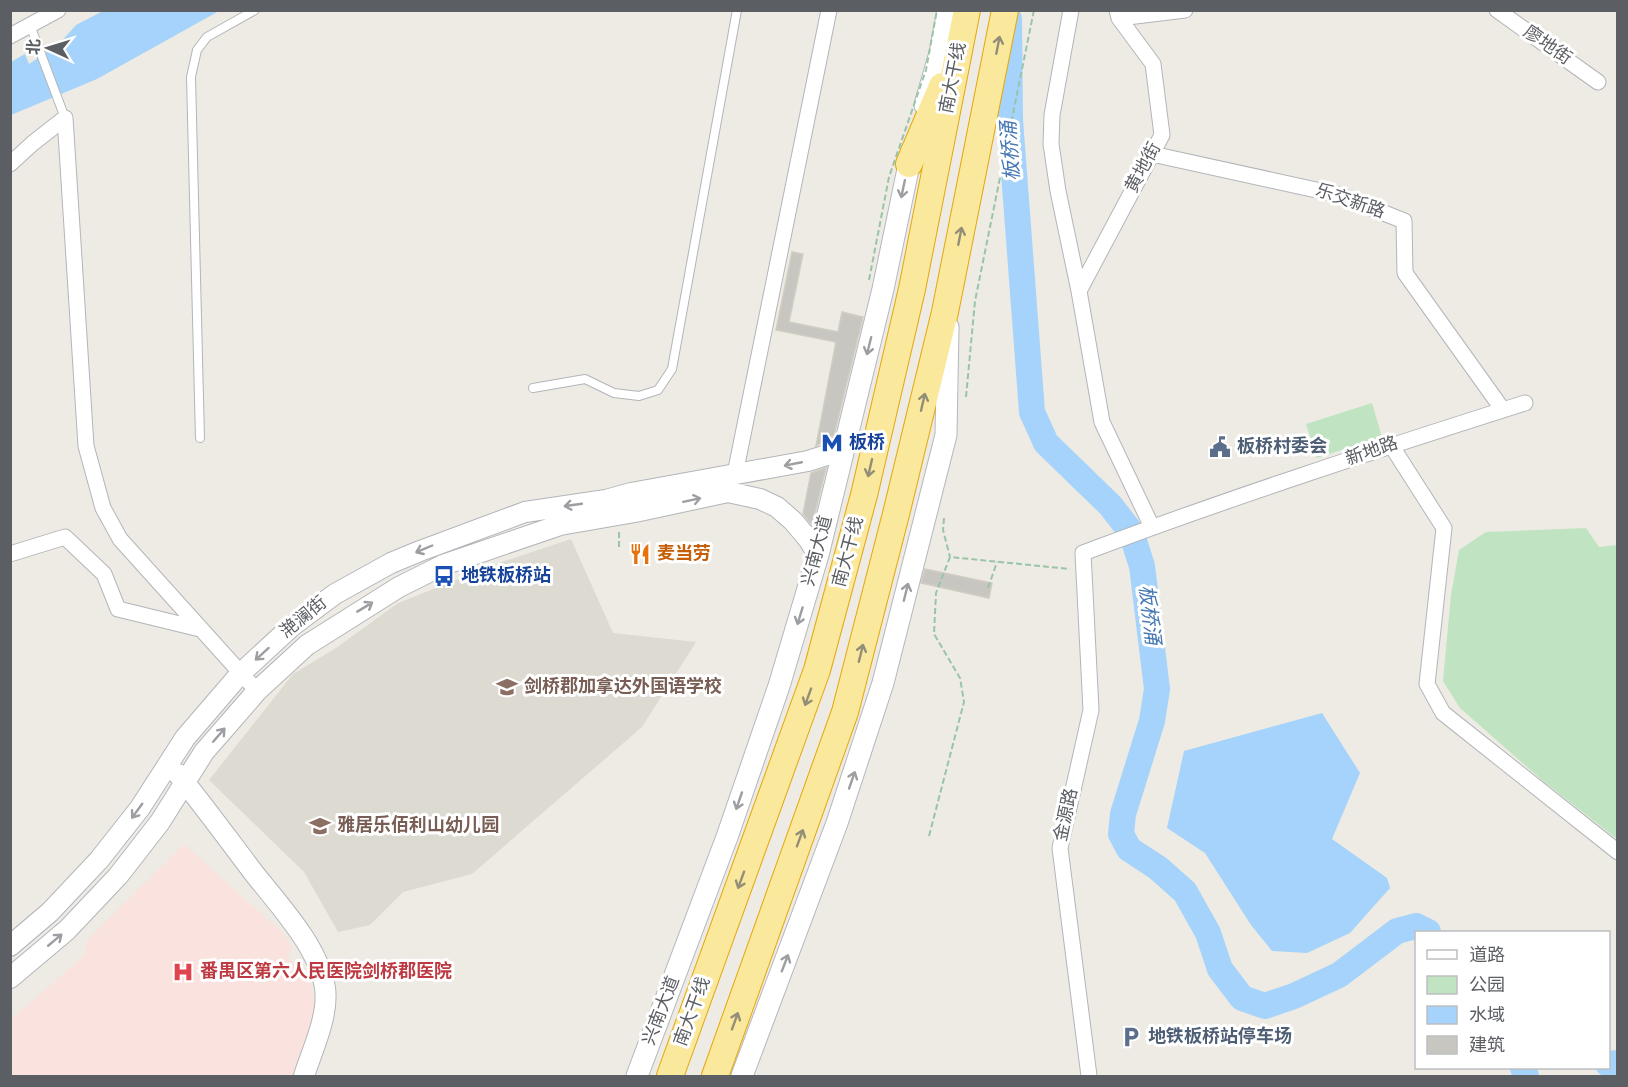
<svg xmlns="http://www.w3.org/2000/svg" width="1628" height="1087" font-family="Overpass,'Noto Sans SC',sans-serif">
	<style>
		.education { fill: #dddad1 }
		.medical { fill: #fae2df }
		.green { fill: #c0e4c1 }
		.water { fill: #a5d3fb }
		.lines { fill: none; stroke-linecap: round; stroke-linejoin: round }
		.river { stroke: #a5d3fb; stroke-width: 26 }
		.building { fill: #c8c6c0; stroke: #d1cdc1; stroke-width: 1.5 }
		.service-casing { stroke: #b3b5ba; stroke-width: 10 }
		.minor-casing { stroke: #b3b5ba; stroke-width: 17 }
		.tertiary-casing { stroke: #b3b5ba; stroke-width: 22 }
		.secondary-casing { stroke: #b4b7bd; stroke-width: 23 }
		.trunk-casing { stroke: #e5a70b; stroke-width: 28 }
		.path { stroke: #9ac4a7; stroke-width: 2; stroke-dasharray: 6 3; stroke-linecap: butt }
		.service { stroke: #fff; stroke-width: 8 }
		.minor { stroke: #fff; stroke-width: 15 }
		.tertiary { stroke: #fff; stroke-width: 20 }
		.secondary { stroke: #fff; stroke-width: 21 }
		.trunk { stroke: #fae89c; stroke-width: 26 }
		.path-bridge { stroke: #9ac4a7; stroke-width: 2; stroke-dasharray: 6 3; stroke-linecap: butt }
		.oneway { stroke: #938e77 }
		.oneway2 { stroke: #9d9ea1 }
		.labels { text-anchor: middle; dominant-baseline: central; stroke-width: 6; stroke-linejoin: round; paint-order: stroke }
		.street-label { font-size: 18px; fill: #5b5e63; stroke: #fff }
		.transit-label { font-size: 18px; font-weight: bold; fill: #164399; stroke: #fff; text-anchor: start }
		.service-label { font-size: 18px; font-weight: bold; fill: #4e5e75; stroke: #fff; text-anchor: start }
		.food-label { font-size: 18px; font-weight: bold; fill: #c56008; stroke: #fff; text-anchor: start }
		.education-label { font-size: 18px; font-weight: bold; fill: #785e54; stroke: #fff; text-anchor: start }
		.health-label { font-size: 18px; font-weight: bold; fill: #be3a42; stroke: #fff; text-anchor: start }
		.water-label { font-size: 20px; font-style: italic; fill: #4679b4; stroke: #fff }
	</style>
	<rect width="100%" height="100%" fill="#edebe3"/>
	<path class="education" d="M571,539L613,633L696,642L642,727L472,874L403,892L370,925L338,932L304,872L209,780L293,674L336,648L398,603L502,562Z"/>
	<path class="medical" d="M184,844L283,933L292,947L288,958L312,986L315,1011L300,1076H11L10,1020L84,956L87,940Z"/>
	<path class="green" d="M1372,403L1382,437L1317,458L1306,424Z
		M1586,528L1599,547L1617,545V839L1543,781L1460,708L1443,681L1451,595L1459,550L1486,532Z"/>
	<path class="water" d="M103,11H219L97,79L11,115V62L25,54L29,64L59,44L76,25Z
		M1322,713L1360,773L1332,839L1387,878L1390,888L1350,933L1307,953L1272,951L1251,925L1205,853L1167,828L1184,751Z"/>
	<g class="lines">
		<path class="river" d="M1009,19L1010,120L1032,412L1046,443L1110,505L1131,532L1142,566L1157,689L1152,721L1123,814L1121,834L1129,849L1158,868L1185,892L1208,933L1220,969L1242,998L1265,1006L1294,996L1339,975L1397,931L1416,926L1428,932
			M1608,1064L1618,1063
			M1523,1068L1526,1076"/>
	</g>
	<path class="building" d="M792,252L803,254L789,322L838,332L842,312L863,317L834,435L816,446L836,342L776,330Z
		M826,468L812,525L803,514L811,473Z
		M925,569L992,583L989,598L921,583Z"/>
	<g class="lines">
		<defs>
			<path id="service" d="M30,25L65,118
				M533,388L585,379L614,393L639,396L658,390L672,369L737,10
				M200,438L191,77L197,50L207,37L255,10"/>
			<path id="minor" d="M1071,10L1052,115L1051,144L1058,191L1079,291L1102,422L1152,527
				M1497,10L1598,82
				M1119,18L1185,10
				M10,36L58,10
				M65,118L86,446L103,508L120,539L257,691
				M1152,154L1339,195L1404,221L1405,273L1503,410
				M10,164L33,143L65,118
				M1079,291L1162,135L1153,64L1119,18L1117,10
				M1391,445L1444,528L1427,684L1443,713L1618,852
				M735,474L829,10
				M10,554L65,537L104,574L118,609L200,629
				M1089,1076L1060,848L1091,710L1083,553C1229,498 1377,450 1525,403"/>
			<path id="tertiary" d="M178,774C204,806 228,839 253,872C278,904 319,947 325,988C329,1016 312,1050 304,1076
				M10,946L50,912L99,860L140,808L185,738L240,674L292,626L335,594L391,563L420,551L525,512L606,500L631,493L808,461L827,455L846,441
				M10,978L67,930L118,876L160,822L204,752L257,691L307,645L399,587L443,565L560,525L635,512L728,492L760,499L777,507L793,521L809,540L818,555"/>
			<path id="secondary" d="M925,105L940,53L948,10
				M637,1076L727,837L779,686L818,555L883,289L912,150
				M742,1076L837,823L883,683L946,435L948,327"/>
			<path id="trunk" d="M909,164L942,86
				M670,1076L817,670L864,495L912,289L967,10
				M715,1076L845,712L896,514L945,312L1005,10"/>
		</defs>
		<use href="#service" class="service-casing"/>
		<use href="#minor" class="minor-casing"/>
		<use href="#tertiary" class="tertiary-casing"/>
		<use href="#secondary" class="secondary-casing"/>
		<use href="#trunk" class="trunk-casing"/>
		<path class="path" d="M966,397L975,301L1034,10
			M944,518L943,530L950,557
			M619,532V550
			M670,558L671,548
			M988,588L997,562
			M929,836L964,702L960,678L934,634L936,593L950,557L1070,569"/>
		<use href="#service" class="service"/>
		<use href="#minor" class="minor"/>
		<use href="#tertiary" class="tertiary"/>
		<use href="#secondary" class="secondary"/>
		<use href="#trunk" class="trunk"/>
		<path class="path-bridge" d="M869,280L889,177L926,70L937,10"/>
	</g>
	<defs><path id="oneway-shaft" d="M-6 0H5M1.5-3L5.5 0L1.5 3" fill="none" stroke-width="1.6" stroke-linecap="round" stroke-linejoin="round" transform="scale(1.5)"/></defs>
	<g class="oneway">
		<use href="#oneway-shaft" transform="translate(998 45) rotate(-79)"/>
		<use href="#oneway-shaft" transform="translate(960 236) rotate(-79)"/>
		<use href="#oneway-shaft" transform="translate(923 402) rotate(-77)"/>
		<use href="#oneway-shaft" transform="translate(870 468) rotate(103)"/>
		<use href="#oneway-shaft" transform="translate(861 653) rotate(-76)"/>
		<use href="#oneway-shaft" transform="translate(808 697) rotate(110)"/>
		<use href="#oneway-shaft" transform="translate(800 838) rotate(-70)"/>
		<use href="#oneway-shaft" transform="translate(741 880) rotate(110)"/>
		<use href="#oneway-shaft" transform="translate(735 1021) rotate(-70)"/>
	</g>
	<g class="oneway2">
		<use href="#oneway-shaft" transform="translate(903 189) rotate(102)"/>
		<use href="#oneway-shaft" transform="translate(869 346) rotate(104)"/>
		<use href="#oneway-shaft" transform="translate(793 464) rotate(169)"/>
		<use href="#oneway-shaft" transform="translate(692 500) rotate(-12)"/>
		<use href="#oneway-shaft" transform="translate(573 505) rotate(172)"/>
		<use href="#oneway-shaft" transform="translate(424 549) rotate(157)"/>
		<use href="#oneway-shaft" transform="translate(906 592) rotate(-76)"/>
		<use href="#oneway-shaft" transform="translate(365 607) rotate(-31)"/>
		<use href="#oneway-shaft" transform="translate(800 616) rotate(107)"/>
		<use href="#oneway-shaft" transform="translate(262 654) rotate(138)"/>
		<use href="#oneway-shaft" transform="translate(219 735) rotate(-49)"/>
		<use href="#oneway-shaft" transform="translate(852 780) rotate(-71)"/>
		<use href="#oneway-shaft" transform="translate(739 801) rotate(109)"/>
		<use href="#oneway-shaft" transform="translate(137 811) rotate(126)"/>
		<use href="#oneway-shaft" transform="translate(55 940) rotate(-40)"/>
		<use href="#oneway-shaft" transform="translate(785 963) rotate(-69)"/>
	</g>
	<defs>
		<symbol id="metro-bare" viewBox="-9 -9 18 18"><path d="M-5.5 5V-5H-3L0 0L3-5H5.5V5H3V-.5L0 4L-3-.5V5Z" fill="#1a4fb4" stroke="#fff" stroke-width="2.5" paint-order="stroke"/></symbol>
		<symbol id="civic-bare" viewBox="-9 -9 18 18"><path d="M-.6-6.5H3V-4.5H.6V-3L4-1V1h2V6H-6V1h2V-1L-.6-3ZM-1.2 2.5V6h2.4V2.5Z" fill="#5c6f8a" stroke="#fff" stroke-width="2.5" paint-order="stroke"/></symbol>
		<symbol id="restaurant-bare" viewBox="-9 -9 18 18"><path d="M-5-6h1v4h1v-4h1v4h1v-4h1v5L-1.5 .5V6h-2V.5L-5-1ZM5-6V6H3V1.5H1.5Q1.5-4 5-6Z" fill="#e8710a" stroke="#fff" stroke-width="2.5" paint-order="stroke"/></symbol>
		<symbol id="bus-bare" viewBox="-9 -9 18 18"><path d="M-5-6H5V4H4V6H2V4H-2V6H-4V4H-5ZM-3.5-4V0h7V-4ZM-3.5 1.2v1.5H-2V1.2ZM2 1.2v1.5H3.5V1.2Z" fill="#1a4fb4" stroke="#fff" stroke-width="2.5" paint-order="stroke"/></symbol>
		<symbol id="school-bare" viewBox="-9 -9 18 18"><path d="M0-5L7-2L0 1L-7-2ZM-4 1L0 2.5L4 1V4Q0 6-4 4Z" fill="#8d6e63" stroke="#fff" stroke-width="2.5" paint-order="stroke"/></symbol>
		<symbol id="hospital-bare" viewBox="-9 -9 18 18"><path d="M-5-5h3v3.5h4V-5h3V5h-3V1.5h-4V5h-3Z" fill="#e0444e" stroke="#fff" stroke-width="2.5" paint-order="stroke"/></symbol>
		<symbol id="parking-bare" viewBox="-9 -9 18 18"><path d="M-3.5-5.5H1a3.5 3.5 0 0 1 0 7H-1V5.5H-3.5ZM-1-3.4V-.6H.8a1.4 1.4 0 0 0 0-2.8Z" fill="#5c6f8a" stroke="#fff" stroke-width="2.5" paint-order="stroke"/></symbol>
	</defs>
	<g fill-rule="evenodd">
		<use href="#metro-bare" x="817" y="428" width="30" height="30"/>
		<use href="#civic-bare" x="1205" y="432" width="30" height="30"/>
		<use href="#restaurant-bare" x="625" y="539" width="30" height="30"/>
		<use href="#bus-bare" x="429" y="561" width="30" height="30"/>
		<use href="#school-bare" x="492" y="672" width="30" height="30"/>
		<use href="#school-bare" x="305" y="811" width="30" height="30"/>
		<use href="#hospital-bare" x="168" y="957" width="30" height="30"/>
		<use href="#parking-bare" x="1116" y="1022" width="30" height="30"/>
	</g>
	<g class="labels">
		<g class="street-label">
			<text transform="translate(1547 46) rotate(35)">廖地街</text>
			<text transform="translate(954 78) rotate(-79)">南大干线</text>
			<text transform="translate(1144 168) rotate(-62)">黄地街</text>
			<text transform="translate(1350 202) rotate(19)">乐交新路</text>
			<text transform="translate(1372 452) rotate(-19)">新地路</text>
			<text transform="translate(818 551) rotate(-75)">兴南大道</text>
			<text transform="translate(849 552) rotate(-75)">南大干线</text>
			<text transform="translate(304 618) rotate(-39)">滟澜街</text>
			<text transform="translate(1067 815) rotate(-78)">金源路</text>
			<text transform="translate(662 1011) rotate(-69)">兴南大道</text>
			<text transform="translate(693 1012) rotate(-70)">南大干线</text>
		</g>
		<g class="transit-label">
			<text x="849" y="443">板桥</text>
			<text x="461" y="576">地铁板桥站</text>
		</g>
		<g class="service-label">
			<text x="1237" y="447">板桥村委会</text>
			<text x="1148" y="1037">地铁板桥站停车场</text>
		</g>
		<g class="food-label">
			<text x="657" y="554">麦当劳</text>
		</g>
		<g class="education-label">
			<text x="524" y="687">剑桥郡加拿达外国语学校</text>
			<text x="337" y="826">雅居乐佰利山幼儿园</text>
		</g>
		<g class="health-label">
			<text x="200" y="972">番禺区第六人民医院剑桥郡医院</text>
		</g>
		<g class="water-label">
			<text transform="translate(1012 151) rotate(-94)">板桥涌</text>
			<text transform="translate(1148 615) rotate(83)">板桥涌</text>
		</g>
	</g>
	<rect width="1628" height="1087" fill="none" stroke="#5b5e63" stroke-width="24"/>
	<rect x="1415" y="931" width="195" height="138" fill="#ffffff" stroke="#bdbfc1" stroke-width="1.5"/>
	<rect x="1427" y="950" width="30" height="9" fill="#ffffff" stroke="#bdbfc1" stroke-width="1.5"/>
	<text x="1469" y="961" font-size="18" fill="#5b5e63">道路</text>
	<rect x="1427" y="976" width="30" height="18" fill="#c0e4c1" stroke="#bdbfc1" stroke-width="1.5"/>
	<text x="1469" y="991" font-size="18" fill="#5b5e63">公园</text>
	<rect x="1427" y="1006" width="30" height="18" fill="#a5d3fb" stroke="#bdbfc1" stroke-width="1.5"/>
	<text x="1469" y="1021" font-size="18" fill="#5b5e63">水域</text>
	<rect x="1427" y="1036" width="30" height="18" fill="#c8c6c0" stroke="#bdbfc1" stroke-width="1.5"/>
	<text x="1469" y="1051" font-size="18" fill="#5b5e63">建筑</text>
	<g transform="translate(48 48) rotate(274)" stroke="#ffffff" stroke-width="4.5" paint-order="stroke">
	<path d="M0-4.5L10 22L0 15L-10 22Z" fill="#5b5e63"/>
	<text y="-9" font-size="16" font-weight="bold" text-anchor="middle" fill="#5b5e63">北</text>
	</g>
</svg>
